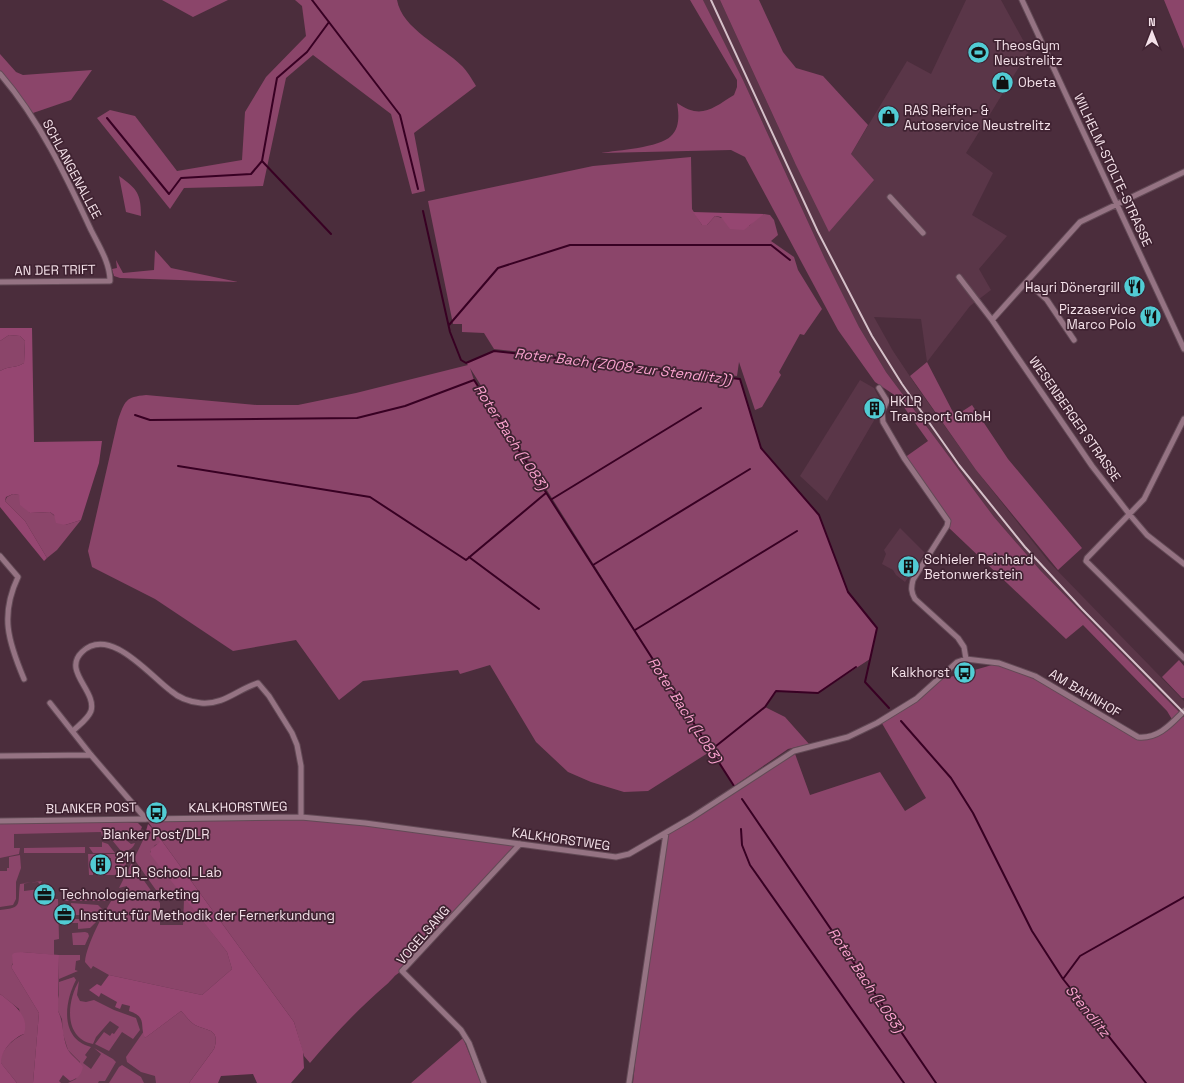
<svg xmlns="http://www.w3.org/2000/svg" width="1184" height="1083" font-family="'Space Grotesk',sans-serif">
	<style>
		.built { fill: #5a3648 }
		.green { fill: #8b456a; fill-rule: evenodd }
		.forest { fill: #954671 }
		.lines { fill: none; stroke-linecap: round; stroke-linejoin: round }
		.stream { stroke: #380023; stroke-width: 2 }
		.minor-casing { stroke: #634a56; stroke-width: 7 }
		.minor { stroke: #957383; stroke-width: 5 }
		.rail { stroke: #d5c0c9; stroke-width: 2 }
		.labels { text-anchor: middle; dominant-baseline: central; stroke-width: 3.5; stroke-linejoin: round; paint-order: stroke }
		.poi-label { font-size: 13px; fill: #f4e1e9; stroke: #402332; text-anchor: start }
		.street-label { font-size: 13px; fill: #f4e1e9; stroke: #402332 }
		.water-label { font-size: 14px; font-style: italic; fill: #fba2cf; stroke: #402332 }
	</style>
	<rect width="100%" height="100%" fill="#4b2d3c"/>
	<path class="built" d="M703,0H720L795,163L851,154L907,61L931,74L966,0H1001L1029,51L966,153L993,173L972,215L1007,236L979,269L991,290L970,306L927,362L921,319L874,317L893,351L917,387L976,470L1049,562L1184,701V717L1040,570L994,517L886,372L859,327L825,259L743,80Z
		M860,380L874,388L883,405L827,501L800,476Z
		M900,528L925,553L905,582L896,575L893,570L882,564L886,554L884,550Z
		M131,825L155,834L245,958L202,995L142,1041L189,1083H33L39,1013L0,964V828Z"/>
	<path class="green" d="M162,0H228L193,17Z
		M295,0H397C402,29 442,46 462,66C467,71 472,79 476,86L414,133L425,191L412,194L391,114L313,55L286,78L263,186L184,188L170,209L97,118L110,110L135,116L177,171L242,160L245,112L266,77L306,36L302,6Z
		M690,0H703L743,80L825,259L859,327L886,372L994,517L1040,570L1184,717V1083H633L643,989L666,833L794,751L810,795L880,772L905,811L926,798L880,720L916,699L936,681L999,663L1023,671L1138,737L1147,738L1173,721L1167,711L1083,625L1066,639L947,526L948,521L904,458L928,441L896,396L875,382L838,330L745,157L731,150L601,153C618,150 659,148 671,136C680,128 679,114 677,103C701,120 713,108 734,95L737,87V80Z
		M720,0H759L783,52L796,68L823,76L868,125L851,154L874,180L829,232L795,163Z
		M1164,0H1184V49Z
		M0,54L16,72L23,75L92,70L71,100L33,113L0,71Z
		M691,157L692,209L702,225H707L715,216L749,226L758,217L764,214L770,215L774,220L778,235L771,241L794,257L798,270L822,309L804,335L800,334L779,372L781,375L762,407L755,410L739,362L737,376L494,349L484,333L462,332V324H453L428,201L593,166Z
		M119,176C137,189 141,193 141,216L126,212Z
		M155,250L171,268L238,282L120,278L114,276L112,269L117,268L116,260L123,273L154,270Z
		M9,335L20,336L25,341L24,363C17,368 8,366 0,371V341Z
		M494,351L740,379L761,448L819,515L848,592L877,628L870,659L818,693L777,691L765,707L785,717L809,744L788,749L734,786L711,751L648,791L624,792L591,782L568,772L536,742L490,665L460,674L458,670L363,681L339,700L296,640L233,651L155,599L92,567L88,551L118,420C125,401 125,397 146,395L257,405H298L356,393L468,365L466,363ZM470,368L647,649L474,380Z
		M927,362L955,416L972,405L1008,459L1082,548L1058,570L976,470L910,376Z
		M13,494L19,495L30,513L50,512L65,525L81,520L57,550L47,558L25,521L5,501L7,497Z
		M1179,660L1184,666V698H1182L1162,677Z
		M301,817L520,844L402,971C394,975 392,980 386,985C358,1009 333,1036 310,1063L304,1056L294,1022L146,819Z
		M127,822L138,823L142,827L137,838L135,834L136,832L131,830L126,840L131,844L135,843C133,849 127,852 121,851L112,840L102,836L101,832L14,834V848H20L19,854L0,858V824Z
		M146,831L155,834L161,843L155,845L150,852L227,952L232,969L202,995L109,975L93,966L91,969L85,962C86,945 105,910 115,895H128L127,886L119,888L131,864H132L160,903V925H183L184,900H163L134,859L144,838L148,840L150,835L145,833Z
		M102,842L108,844L115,853H93L89,847H102Z
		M85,847V853H24V848Z
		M88,854H116L126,860V864L119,875H96V870H111V858H91V870H93V875H89Z
		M20,855L21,868L16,882V899L13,905L0,907V871H7V868H9V857Z
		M42,881L40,884L38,882L24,883V891L40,889V899H58L59,939L54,940V955L22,952L14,961L11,967L39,1013L33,1083H17L0,1062C1,1050 13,1039 24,1034L19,1009L0,994V910C24,908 17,903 20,884Z
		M103,892L109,895L105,901H64V896H103Z
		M71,903L98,905L102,909L98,915H72Z
		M72,919H92L96,922L90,928L78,929V923H72Z
		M85,932L88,933L89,936L85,945H73L72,933Z
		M59,955H80V960L76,961L75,970L78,971L59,979Z
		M74,977L76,980C64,1003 60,1039 91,1047L85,1055L87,1057L83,1063L91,1069L101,1054L94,1048L113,1059L116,1062L105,1081H99L98,1083H68L76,1079L80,1062L68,1050L63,1034L62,1019L58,1011L57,1002L59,995V982Z
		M79,981L77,995L80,1001L86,1002L94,1000L114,1010L136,1018L140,1030L133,1039L122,1032L109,1051L95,1044L104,1032L110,1036L112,1033L114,1034L119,1027L110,1021L96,1037L93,1044C63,1038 67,1001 79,981Z
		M181,1011C185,1015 190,1022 195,1025C206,1031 221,1028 214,1049L189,1083H156L155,1076L141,1072L127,1062L126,1057L144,1031L145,1038Z
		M463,1038L481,1083H411Z
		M122,1065L141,1077L144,1083H109L119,1067Z"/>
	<path class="forest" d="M693,212L764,214L744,230L730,229L721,217L715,216L707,225H702Z
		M0,328H32L34,442L102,441L99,463L81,520L65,525L56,523L54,515L50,512L30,513L20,505L19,495L13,494L6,497L5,501L25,521L47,558L44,561L0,507V371C8,366 17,368 24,363L25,341L20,336L9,335L0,341Z
		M148,824L154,830L294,1022L303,1051L304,1068L291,1083H257L253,1074L221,1076L218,1083H189L214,1049C221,1028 206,1031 195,1025C190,1022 185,1015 181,1011L145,1038C139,1026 148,1017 129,1011L130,1006L122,1004L120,1009L115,1007L117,1002L101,993L99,997L89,990L97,984L101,986L109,975L202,995L232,969L227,952L150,854L151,849L160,842L155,835L146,831Z
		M22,952L59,955L58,1011C64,1023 62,1035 67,1048C70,1055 79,1060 83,1067C81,1076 78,1078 70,1081L63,1075L59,1081L61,1083H33L39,1013L11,967L13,964L12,955L14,953Z
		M0,994C13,1004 30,1015 24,1034C13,1038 1,1050 1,1063L17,1083H0Z"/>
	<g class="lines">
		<path class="stream" d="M312,0L400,115L418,189
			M329,22L307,52L277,78L262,161L331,234
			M107,118L169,194L181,178L251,174L262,161
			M423,211L450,332L461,360L466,363L494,351L740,379L761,448L819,515L848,592L877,628L865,682L889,708
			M449,325L498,268L570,245H771L790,260
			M135,415L150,420L357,418L405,406L474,380L734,786
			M178,466L370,497L466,560L546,493
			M552,499L701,408
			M469,557L539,609
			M593,565L750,469
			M635,630L797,531
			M901,721L951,778L973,813L1032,931L1063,979L1146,1083
			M711,750L765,707L776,691L818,693L856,667
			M742,799L936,1083
			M741,829L742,845L750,865L904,1083
			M1063,979L1080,956L1184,897"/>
		<defs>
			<path id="minor" d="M1022,0L1184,349
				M0,74C39,119 66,176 91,230C99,246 110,263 110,281L0,282
				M890,197L923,233
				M959,277L992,320L1092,466L1130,515L1147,535L1184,564
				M1027,282L1047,300L1074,340
				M992,320L1080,222L1184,172
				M879,388L887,401L882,412L883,422L904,458L948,521L947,526L913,580C911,588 911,592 915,599L958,638L964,647L966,659
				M1184,419L1144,499L1087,558L1086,561L1184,658
				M0,556L18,577C0,615 8,641 24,679
				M50,703L91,755L146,819
				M73,731C79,725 88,719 91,711C97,691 62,671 82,652C110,625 150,676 171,691C179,698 191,702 201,703C224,705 238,689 258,683L269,696L292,733L297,745L301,766V817
				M0,756L91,755
				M0,821L301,817L365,823L616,857L629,854L691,818L794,751L848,737L877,723L916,699L957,662L966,659L999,663L1035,676L1138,737C1158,739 1170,725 1184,711
				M484,1083L469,1043L461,1030L402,971L520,844
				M629,1083L666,833"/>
		</defs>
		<use href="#minor" class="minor-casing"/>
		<use href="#minor" class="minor"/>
		<path class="rail" d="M711,0L818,232L872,336L902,384L959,465L1025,547L1082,609L1184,713"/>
	</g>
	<defs>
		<symbol id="stadium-disc" viewBox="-11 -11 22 22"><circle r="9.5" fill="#51ccd4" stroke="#402332"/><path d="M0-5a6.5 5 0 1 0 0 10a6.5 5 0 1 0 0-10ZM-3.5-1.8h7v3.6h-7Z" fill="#111"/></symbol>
		<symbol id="shop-disc" viewBox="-11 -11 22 22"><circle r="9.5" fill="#51ccd4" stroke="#402332"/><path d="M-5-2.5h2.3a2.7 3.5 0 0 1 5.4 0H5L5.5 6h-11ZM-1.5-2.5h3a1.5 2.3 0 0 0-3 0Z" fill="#111"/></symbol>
		<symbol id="restaurant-disc" viewBox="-11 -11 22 22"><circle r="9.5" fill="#51ccd4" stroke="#402332"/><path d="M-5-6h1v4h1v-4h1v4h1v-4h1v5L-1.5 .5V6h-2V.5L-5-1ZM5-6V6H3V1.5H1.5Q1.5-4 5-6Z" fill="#111"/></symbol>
		<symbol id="building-disc" viewBox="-11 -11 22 22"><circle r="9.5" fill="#51ccd4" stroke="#402332"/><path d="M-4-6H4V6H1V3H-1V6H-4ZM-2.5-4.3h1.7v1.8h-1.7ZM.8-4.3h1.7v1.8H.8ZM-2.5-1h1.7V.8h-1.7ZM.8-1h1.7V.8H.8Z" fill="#111"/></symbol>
		<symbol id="bus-disc" viewBox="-11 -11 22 22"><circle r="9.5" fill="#51ccd4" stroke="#402332"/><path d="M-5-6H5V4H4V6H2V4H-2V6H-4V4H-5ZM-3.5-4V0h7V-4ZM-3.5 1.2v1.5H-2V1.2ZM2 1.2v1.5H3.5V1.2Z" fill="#111"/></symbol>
		<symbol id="office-disc" viewBox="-11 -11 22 22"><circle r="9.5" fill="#51ccd4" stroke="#402332"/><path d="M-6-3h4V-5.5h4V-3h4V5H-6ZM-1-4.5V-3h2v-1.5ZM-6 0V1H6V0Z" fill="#111"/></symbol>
	</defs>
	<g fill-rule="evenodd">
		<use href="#stadium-disc" x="966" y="40" width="25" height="25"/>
		<use href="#shop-disc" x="990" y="70" width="25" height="25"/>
		<use href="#shop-disc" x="876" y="104" width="25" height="25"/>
		<use href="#restaurant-disc" x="1122" y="274" width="25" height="25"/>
		<use href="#restaurant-disc" x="1138" y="304" width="25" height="25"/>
		<use href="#building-disc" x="862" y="396" width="25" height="25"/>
		<use href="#building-disc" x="896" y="554" width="25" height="25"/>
		<use href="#bus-disc" x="952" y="660" width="25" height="25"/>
		<use href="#bus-disc" x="144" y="800" width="25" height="25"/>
		<use href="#building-disc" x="88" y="852" width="25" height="25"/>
		<use href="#office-disc" x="32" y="882" width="25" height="25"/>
		<use href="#office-disc" x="52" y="902" width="25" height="25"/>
	</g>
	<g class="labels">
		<g class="poi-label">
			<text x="994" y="45">TheosGym<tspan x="994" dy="15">Neustrelitz</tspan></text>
			<text x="1018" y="82">Obeta</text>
			<text x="904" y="110">RAS Reifen- &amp;<tspan x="904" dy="15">Autoservice Neustrelitz</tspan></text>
			<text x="1120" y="287" text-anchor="end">Hayri Dönergrill</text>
			<text x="1136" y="309" text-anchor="end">Pizzaservice<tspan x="1136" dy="15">Marco Polo</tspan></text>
			<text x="890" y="401">HKLR<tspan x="890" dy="15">Transport GmbH</tspan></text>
			<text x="924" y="559">Schieler Reinhard<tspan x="924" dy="15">Betonwerkstein</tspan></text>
			<text x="950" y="672" text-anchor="end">Kalkhorst</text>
			<text x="156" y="834" text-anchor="middle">Blanker Post/DLR</text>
			<text x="116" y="857">211<tspan x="116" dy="15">DLR_School_Lab</tspan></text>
			<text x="60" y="894">Technologiemarketing</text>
			<text x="80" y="915">Institut für Methodik der Fernerkundung</text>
		</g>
		<g class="street-label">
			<text transform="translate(72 169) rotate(62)">SCHLANGENALLEE</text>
			<text transform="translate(1113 170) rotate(65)">WILHELM-STOLTE-STRASSE</text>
			<text transform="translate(55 270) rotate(-1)">AN DER TRIFT</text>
			<text transform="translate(1075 419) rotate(55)">WESENBERGER STRASSE</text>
			<text transform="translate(1085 693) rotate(31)">AM BAHNHOF</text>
			<text transform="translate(238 807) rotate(-1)">KALKHORSTWEG</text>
			<text transform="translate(91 808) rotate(-1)">BLANKER POST</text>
			<text transform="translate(561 839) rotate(8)">KALKHORSTWEG</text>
			<text transform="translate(423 935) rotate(-49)">VOGELSANG</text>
		</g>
		<g class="water-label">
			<text transform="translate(623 366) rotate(7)">Roter Bach (Z008 zur Stendlitz))</text>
			<text transform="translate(511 437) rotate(57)">Roter Bach (L083)</text>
			<text transform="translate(685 710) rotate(57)">Roter Bach (L083)</text>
			<text transform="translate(866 980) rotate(56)">Roter Bach (L083)</text>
			<text transform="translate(1088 1011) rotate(51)">Stendlitz</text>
		</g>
	</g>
	<g transform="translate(1152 32)" stroke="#402332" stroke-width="3" paint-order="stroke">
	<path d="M0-3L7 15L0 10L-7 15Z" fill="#f4e1e9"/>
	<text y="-6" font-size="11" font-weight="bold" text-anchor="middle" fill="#f4e1e9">N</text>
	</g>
</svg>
